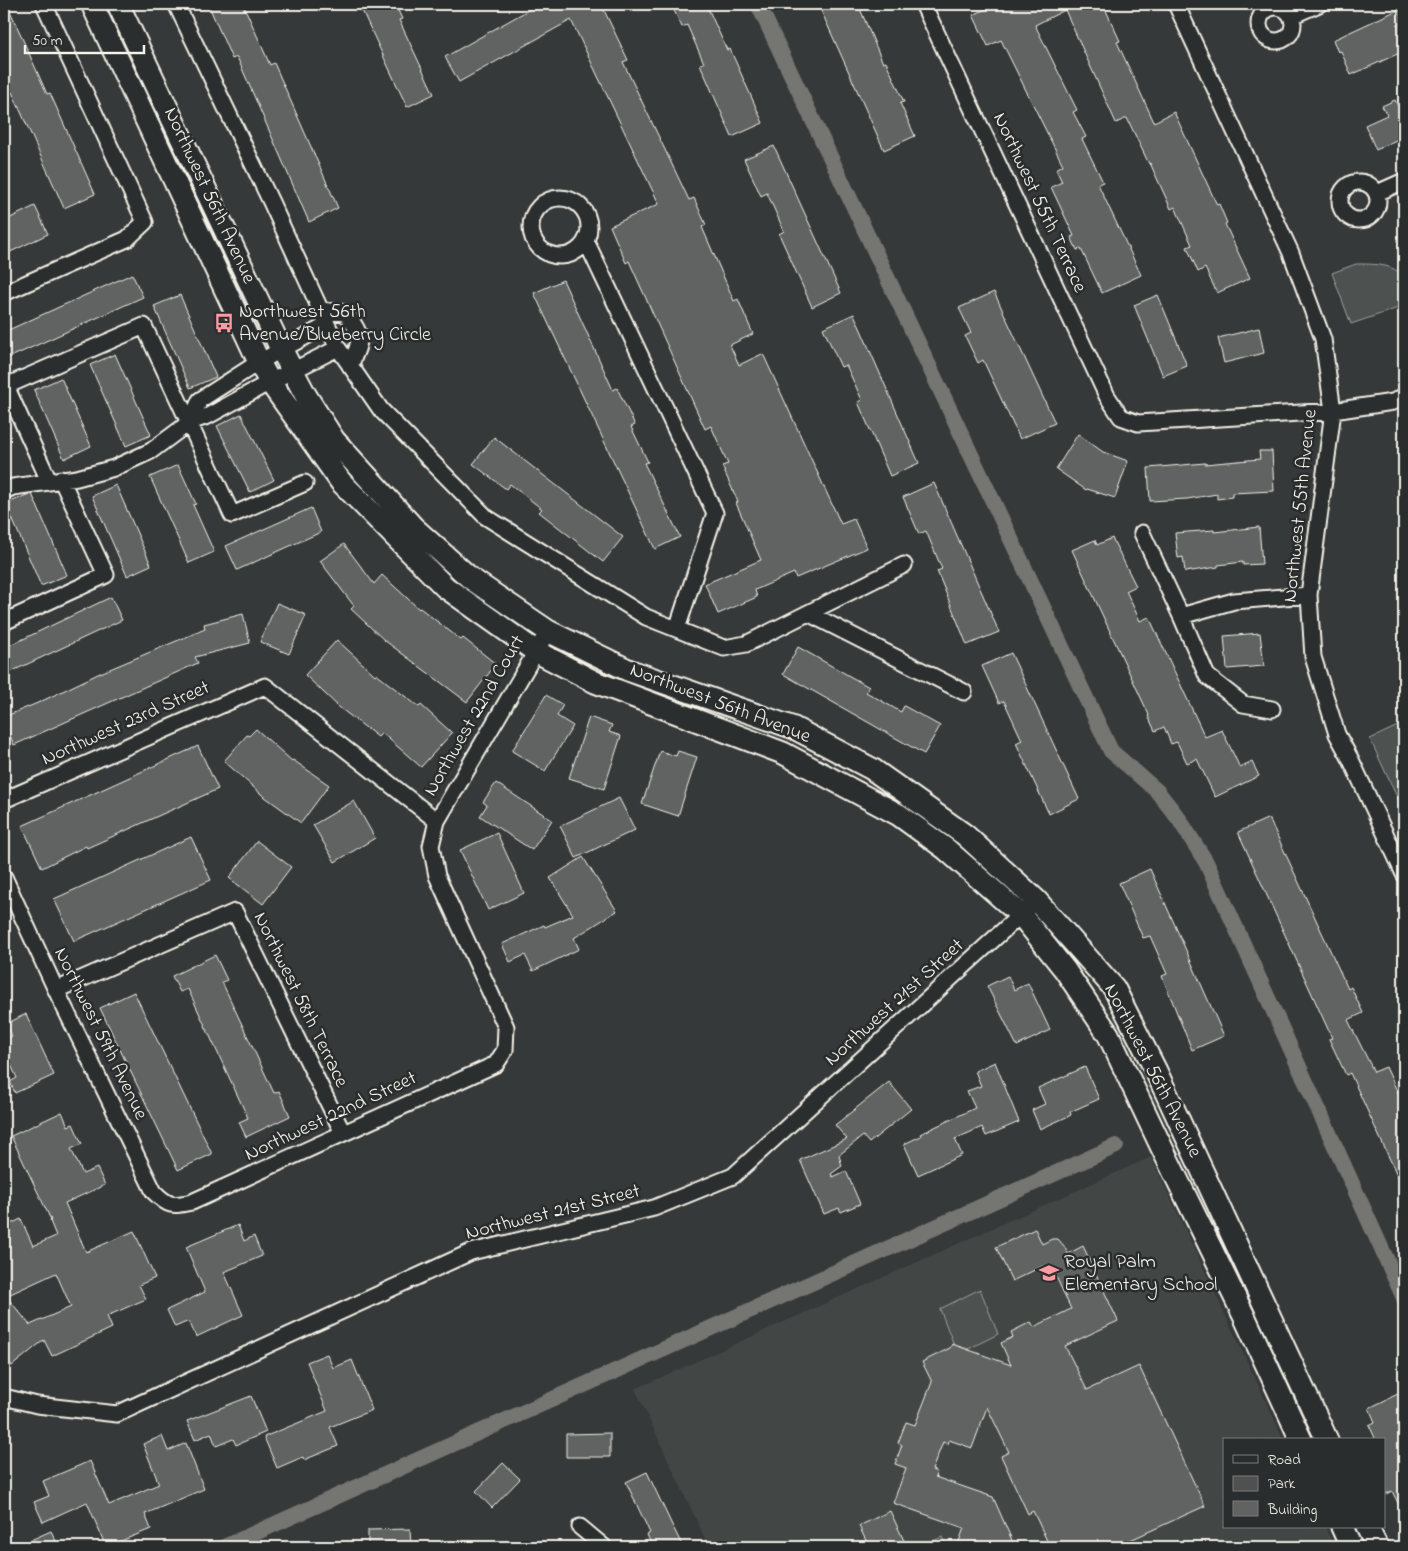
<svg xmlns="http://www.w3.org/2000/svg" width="1408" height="1551" font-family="'Indie Flower',sans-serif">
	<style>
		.built { fill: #434645 }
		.park { fill: #4e514f; stroke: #a1a19c }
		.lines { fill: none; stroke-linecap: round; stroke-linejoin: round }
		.canal { stroke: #757572; stroke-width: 16 }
		.building { fill: #616362; stroke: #f4f1e8; fill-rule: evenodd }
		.street-casing { stroke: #f4f1e8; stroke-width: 19 }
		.secondary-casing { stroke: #f4f1e8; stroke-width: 25 }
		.street { stroke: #2a2d2e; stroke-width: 15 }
		.secondary { stroke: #2a2d2e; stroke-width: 21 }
		.labels { text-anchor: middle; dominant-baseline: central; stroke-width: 5; stroke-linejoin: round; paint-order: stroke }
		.street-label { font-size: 20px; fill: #f4f1e8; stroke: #2a2d2e }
		.poi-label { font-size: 20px; fill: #f4f1e8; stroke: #2a2d2e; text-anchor: start }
	</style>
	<rect width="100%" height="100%" fill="#363939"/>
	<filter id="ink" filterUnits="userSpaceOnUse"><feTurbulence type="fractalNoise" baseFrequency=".02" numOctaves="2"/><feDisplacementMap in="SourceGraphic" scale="10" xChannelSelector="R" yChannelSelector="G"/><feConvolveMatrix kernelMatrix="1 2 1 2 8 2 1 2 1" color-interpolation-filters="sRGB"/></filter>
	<g filter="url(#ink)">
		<path class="built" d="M1151,1157L1284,1440H1224V1527H1325L1334,1547H709L635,1389Z"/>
		<path class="park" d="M1356,264C1371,264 1401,263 1404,282C1406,290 1404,299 1404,306L1351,324L1332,273Z
			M1404,723V812L1370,739Z
			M980,1289L998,1334L968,1349L954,1345L940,1309Z
			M942,1537L947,1547H920Z"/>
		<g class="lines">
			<path class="canal" d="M758,4L1111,751L1157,791L1179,819L1206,862L1404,1298
				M224,1547L1116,1146"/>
		</g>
		<path class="building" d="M4,4H7L47,94L50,93L95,194L64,208L12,92L10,93L4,80Z
			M208,4H243L270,65L274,63L338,208L309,222L237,57L232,59Z
			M359,4H395L402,19L399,20L434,94L407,107Z
			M539,4H601L628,60L623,62L689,200L694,198L706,225L702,227L734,301L738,299L753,334L730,345L739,365L762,354L764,356L841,524L854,519L867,548L796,578L794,573L755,590L757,597L718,614L705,584L761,560L736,503L738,502L722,466L728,464L711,426L705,429L629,261L626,263L610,226L659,204L571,20L459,82L445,57Z
			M671,4H706L727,50L730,49L763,123L732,137L700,64L704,63L687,25L682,27Z
			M818,4H858L883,63L886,62L904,102L900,103L915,136L884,150Z
			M997,4H1103L1120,41L1117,42L1154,122L1174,112L1217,205L1219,204L1227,223L1225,224L1250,278L1217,293L1205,268L1198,272L1187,247L1192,245L1175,207L1171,209L1150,163L1149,164L1127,118L1116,123L1065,10L1035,25L1077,110L1073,112L1086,137L1082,139L1103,182L1098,184L1141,275L1102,293L1081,249L1077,250L1071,237L1074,236L1051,187L1062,182L1056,169L1063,165L1001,40L988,46L973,15Z
			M1404,7V51L1351,75L1341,51L1338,52L1333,40Z
			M1395,100L1404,119V136L1376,150L1365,125L1387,115L1382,106Z
			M774,146L841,293L812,307L779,234L784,231L767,193L761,196L744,159Z
			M35,206L48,234L4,255V221Z
			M132,274L143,297L4,360V332Z
			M563,280L613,390L617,388L635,425L631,427L648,462L644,463L680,537L655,549L534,293Z
			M994,292L1055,423L1020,439L983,360L978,363L965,336L971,333L959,308Z
			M180,295L216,377L190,388L154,306Z
			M1158,295L1187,366L1163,376L1134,305Z
			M854,314L919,463L890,476L858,402L862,400L846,365L841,367L823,328Z
			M1259,328L1264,353L1224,363L1218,338Z
			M115,354L151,435L126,446L90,365Z
			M61,378L91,446L64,459L34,390Z
			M241,414L274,480L250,492L217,426Z
			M1078,434L1103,452L1128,461L1115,498L1087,489L1086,490L1056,469Z
			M494,437L623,537L603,562L539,512L542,509L510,484L506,489L473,464Z
			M1259,451H1272L1274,491L1232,493V497L1217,499V494L1187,499L1150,501L1148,468L1205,463V464L1260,459Z
			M178,465L196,504L193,505L214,552L189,563L150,477Z
			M934,483L999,632L967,645L937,571L942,569L926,531L919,534L903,497Z
			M116,485L151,565L127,576L92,496Z
			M29,494H32L67,575L41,586L6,504Z
			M311,508L321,532L237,570L226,546Z
			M1259,527L1262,564L1243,565V562L1218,565V567L1185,572L1183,557L1178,558L1175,533L1214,530V532Z
			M1112,538L1136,586L1126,591L1140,621L1149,617L1205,737L1222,730L1240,768L1252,762L1259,776L1215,797L1197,759L1187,763L1177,742L1171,744L1164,727L1155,731L1148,716L1149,715L1072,550L1095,540L1097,545Z
			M344,544L374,584L382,575L419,609L420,608L461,640L463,638L496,664L467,702L384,640L351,609L354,606L320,561Z
			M111,597L122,620L4,675V647L19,641Z
			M277,603L306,615L289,654L260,642Z
			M243,614L250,643L195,657L198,663L14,745L4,721V717L40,702L98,674L205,629L204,624Z
			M1260,633L1264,666L1227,669L1224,636Z
			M337,640L375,675L376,674L419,707L421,705L452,733L421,767L382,733L378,737L340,708L305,675Z
			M798,647L869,687L866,692L901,712L904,706L940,726L924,754L783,674Z
			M1011,653L1079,799L1049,814L1016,743L1022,740L1004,701L999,703L982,666Z
			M546,695L563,705L557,716L573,726L545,771L512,751Z
			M589,717L612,725L609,732L621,736L604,789L569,778Z
			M256,729L292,761L293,760L329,785L301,823L261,794L224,761L247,735L249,736Z
			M198,746L218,789L87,848L86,846L42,868L22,826Z
			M660,751L676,756L678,751L697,757L678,816L642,804Z
			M496,783L552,820L532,850L480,816L487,805L483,802Z
			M619,798L635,830L576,858L560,826Z
			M354,801L375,838L335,862L313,825Z
			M1269,818L1348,989L1351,987L1363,1013L1348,1020L1374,1072L1386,1067L1404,1106V1190L1350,1073L1346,1075L1329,1039L1332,1038L1238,832Z
			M497,833L524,893L488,910L460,850Z
			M191,837L211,880L74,941L54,899Z
			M257,841L291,867L263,904L229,878Z
			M583,857L617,911L574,938L579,949L533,971L525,955L510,962L502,944L544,925L545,927L573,915L550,878Z
			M1150,869L1224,1036L1192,1050L1162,976L1167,974L1150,936L1143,938L1119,883Z
			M215,955L227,980L222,982L274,1093L279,1091L290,1116L246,1137L239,1122L248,1118L188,989L180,992L172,976Z
			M1008,976L1014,990L1028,983L1050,1030L1017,1046L987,986Z
			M134,992L212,1154L178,1170L100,1008Z
			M26,1014L54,1075L15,1093L10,1082L17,1078L4,1050V1040L12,1036L6,1024Z
			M995,1062L1019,1122L986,1136L982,1127L955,1139L962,1155L918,1175L904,1144L921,1136L920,1134L975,1108L967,1091L981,1086L975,1071Z
			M1085,1067L1099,1099L1070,1112L1071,1115L1040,1129L1032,1110L1045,1104L1038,1088Z
			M889,1082L911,1109L869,1143L863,1136L839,1155L842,1166L831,1174L833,1177L846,1171L860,1204L841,1212L839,1208L824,1214L800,1160L847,1139L835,1125Z
			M62,1112L68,1126L73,1124L82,1144L71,1149L83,1174L97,1168L105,1185L65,1203L86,1252L134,1231L155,1278L139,1285L146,1299L107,1316L112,1328L52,1356L44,1340L12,1366L4,1355V1227L21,1219L33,1246L56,1236L50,1221L51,1220L11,1136ZM56,1273L71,1307L30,1325L6,1296Z
			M238,1225L244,1241L254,1236L262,1256L224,1272L243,1315L196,1337L189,1321L175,1327L167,1310L205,1292L186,1247Z
			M1035,1229L1042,1244L1052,1239H1058L1064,1246L1068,1254L1083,1246L1118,1321L1065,1346L1087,1390L1139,1366L1205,1506L1115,1547H1050L1033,1511L1028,1514L1001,1456L1009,1452L987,1407L972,1448L949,1440L948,1444L943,1442L932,1470L937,1472L935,1477L993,1497L1015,1547H957L964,1528L893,1503L906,1468L895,1464L902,1445L898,1443L906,1422L915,1425L932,1382L922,1362L950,1348L952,1344L1011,1365L1001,1343L1013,1337L1011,1332L1031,1322L1034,1327L1071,1309L1052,1268L1046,1272L1043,1266L1012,1281L996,1247Z
			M327,1354L333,1368L352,1360L372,1410L330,1427L338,1446L304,1460L303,1457L277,1468L264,1437L327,1411L307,1362Z
			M1404,1391V1515L1392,1491L1384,1495V1440H1376L1369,1425L1375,1422L1369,1408Z
			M251,1396L266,1432L236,1445L233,1439L216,1446L211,1433L195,1440L187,1421Z
			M610,1433V1457H566V1434Z
			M162,1436L168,1451L186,1443L204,1489L145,1514L151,1529L106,1547L87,1502L43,1522L34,1502L49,1496L43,1481L90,1461L109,1505L159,1484L143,1444Z
			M503,1463L520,1479L492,1508L476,1491Z
			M647,1472L671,1523L683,1547H653L647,1535L650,1533L626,1482Z
			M890,1511L907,1547H869L859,1526Z
			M410,1529L411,1547H368V1530Z
			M51,1531L59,1547H15Z"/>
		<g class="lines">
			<defs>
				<path id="street" d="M176,4L271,202L338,348L381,410L486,517L646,617L724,648L746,644L904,565
					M923,4L1107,396L1121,417L1138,423L1333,411L1393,402L1404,396
					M1176,4L1291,253L1323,339L1333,411L1309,595L1313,657L1337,734L1351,760L1404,874
					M1259 24a17 17 0 1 1 34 0a17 17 0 1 1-34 0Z
					M1291,16L1319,4
					M1340 201a19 19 0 1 1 38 0a19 19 0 1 1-38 0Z
					M1377,193L1404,181
					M531 227a29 29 0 1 1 58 0a29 29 0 1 1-58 0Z
					M586,241L715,513L677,629
					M4,293L127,239L145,222L44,4
					M321,310L345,313C365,336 361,340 350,366
					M190,422L200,400L259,362L327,325
					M49,481L6,386L144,326L232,515L305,483
					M4,491L13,487L77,478L114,468L151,451L190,422L208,416L270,382L338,348
					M1142,533L1181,616L1207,676L1243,704L1272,709
					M808,613L964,692
					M1181,616L1234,601L1309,595
					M4,622L106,575L61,479
					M4,800L265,686L437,821
					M4,877L56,990L154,1192C169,1207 172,1206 192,1202L496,1064L505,1050L506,1027L437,876L431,846L437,821L548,631
					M56,990L235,912L343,1133
					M4,1397L37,1405L117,1414L471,1252L654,1208L733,1176L1028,908
					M580,1527L604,1547"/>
				<path id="secondary" d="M92,4L259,362L270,382L341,482L445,587L535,651L595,682L783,753L899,815L946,849L1021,915L1065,970L1108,1034L1161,1146L1245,1318L1301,1440
					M118,4L281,349L306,396L334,440L413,527L470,578L548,631L628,670L794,728L872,769L965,835L1036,900L1114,988L1156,1071L1327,1440
					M1342,1527L1351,1547
					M1367,1527L1377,1547"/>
			</defs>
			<use href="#street" class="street-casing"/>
			<use href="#secondary" class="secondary-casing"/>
			<use href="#street" class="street"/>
			<use href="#secondary" class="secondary"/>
		</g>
	</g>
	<defs>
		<symbol id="bus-bare" viewBox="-9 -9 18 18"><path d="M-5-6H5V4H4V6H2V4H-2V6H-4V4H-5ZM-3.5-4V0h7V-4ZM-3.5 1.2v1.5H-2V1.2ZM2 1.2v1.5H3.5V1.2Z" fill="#ff9aa2" stroke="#2a2d2e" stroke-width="2.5" paint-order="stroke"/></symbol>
		<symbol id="school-bare" viewBox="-9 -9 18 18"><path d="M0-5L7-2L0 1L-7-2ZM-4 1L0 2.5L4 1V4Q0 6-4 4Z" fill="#ff9aa2" stroke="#2a2d2e" stroke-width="2.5" paint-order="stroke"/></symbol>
	</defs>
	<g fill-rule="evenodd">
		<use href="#bus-bare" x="210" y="309" width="28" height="28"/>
		<use href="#school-bare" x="1035" y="1259" width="28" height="28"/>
	</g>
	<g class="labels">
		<g class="street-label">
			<text transform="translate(209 196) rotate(65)">Northwest 56th Avenue</text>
			<text transform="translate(1039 203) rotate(65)">Northwest 55th Terrace</text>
			<text transform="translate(1301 506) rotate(-84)">Northwest 55th Avenue</text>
			<text transform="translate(720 704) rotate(21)">Northwest 56th Avenue</text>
			<text transform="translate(475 716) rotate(-60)">Northwest 22nd Court</text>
			<text transform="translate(126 724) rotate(-24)">Northwest 23rd Street</text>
			<text transform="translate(300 1000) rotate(64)">Northwest 58th Terrace</text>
			<text transform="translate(895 1003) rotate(-42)">Northwest 21st Street</text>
			<text transform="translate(100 1034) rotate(64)">Northwest 59th Avenue</text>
			<text transform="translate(1152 1071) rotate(63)">Northwest 56th Avenue</text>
			<text transform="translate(331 1117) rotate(-25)">Northwest 22nd Street</text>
			<text transform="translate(553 1213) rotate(-14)">Northwest 21st Street</text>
		</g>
		<g class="poi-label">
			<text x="239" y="312">Northwest 56th<tspan x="239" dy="23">Avenue/Blueberry Circle</tspan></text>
			<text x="1064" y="1262">Royal Palm<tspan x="1064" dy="23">Elementary School</tspan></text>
		</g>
	</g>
	<rect width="1408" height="1551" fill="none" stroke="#2a2d2e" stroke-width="20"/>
	<rect x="10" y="10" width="1388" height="1531" fill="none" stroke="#f4f1e8" stroke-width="2" filter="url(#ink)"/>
	<rect x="1223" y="1438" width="162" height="90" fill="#2a2d2e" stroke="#7b7b78"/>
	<rect x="1233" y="1455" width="25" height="8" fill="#2a2d2e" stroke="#7b7b78"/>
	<text x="1268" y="1464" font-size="15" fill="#f4f1e8">Road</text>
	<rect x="1233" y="1476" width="25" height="15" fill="#4e514f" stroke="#7b7b78"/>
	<text x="1268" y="1488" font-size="15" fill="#f4f1e8">Park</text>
	<rect x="1233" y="1501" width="25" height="15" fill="#616362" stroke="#7b7b78"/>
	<text x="1268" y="1514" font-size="15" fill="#f4f1e8">Building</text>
	<path d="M25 45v8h119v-8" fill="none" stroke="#f4f1e8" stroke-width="2.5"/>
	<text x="32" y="45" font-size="15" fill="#f4f1e8" stroke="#2a2d2e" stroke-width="4" paint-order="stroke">50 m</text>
</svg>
